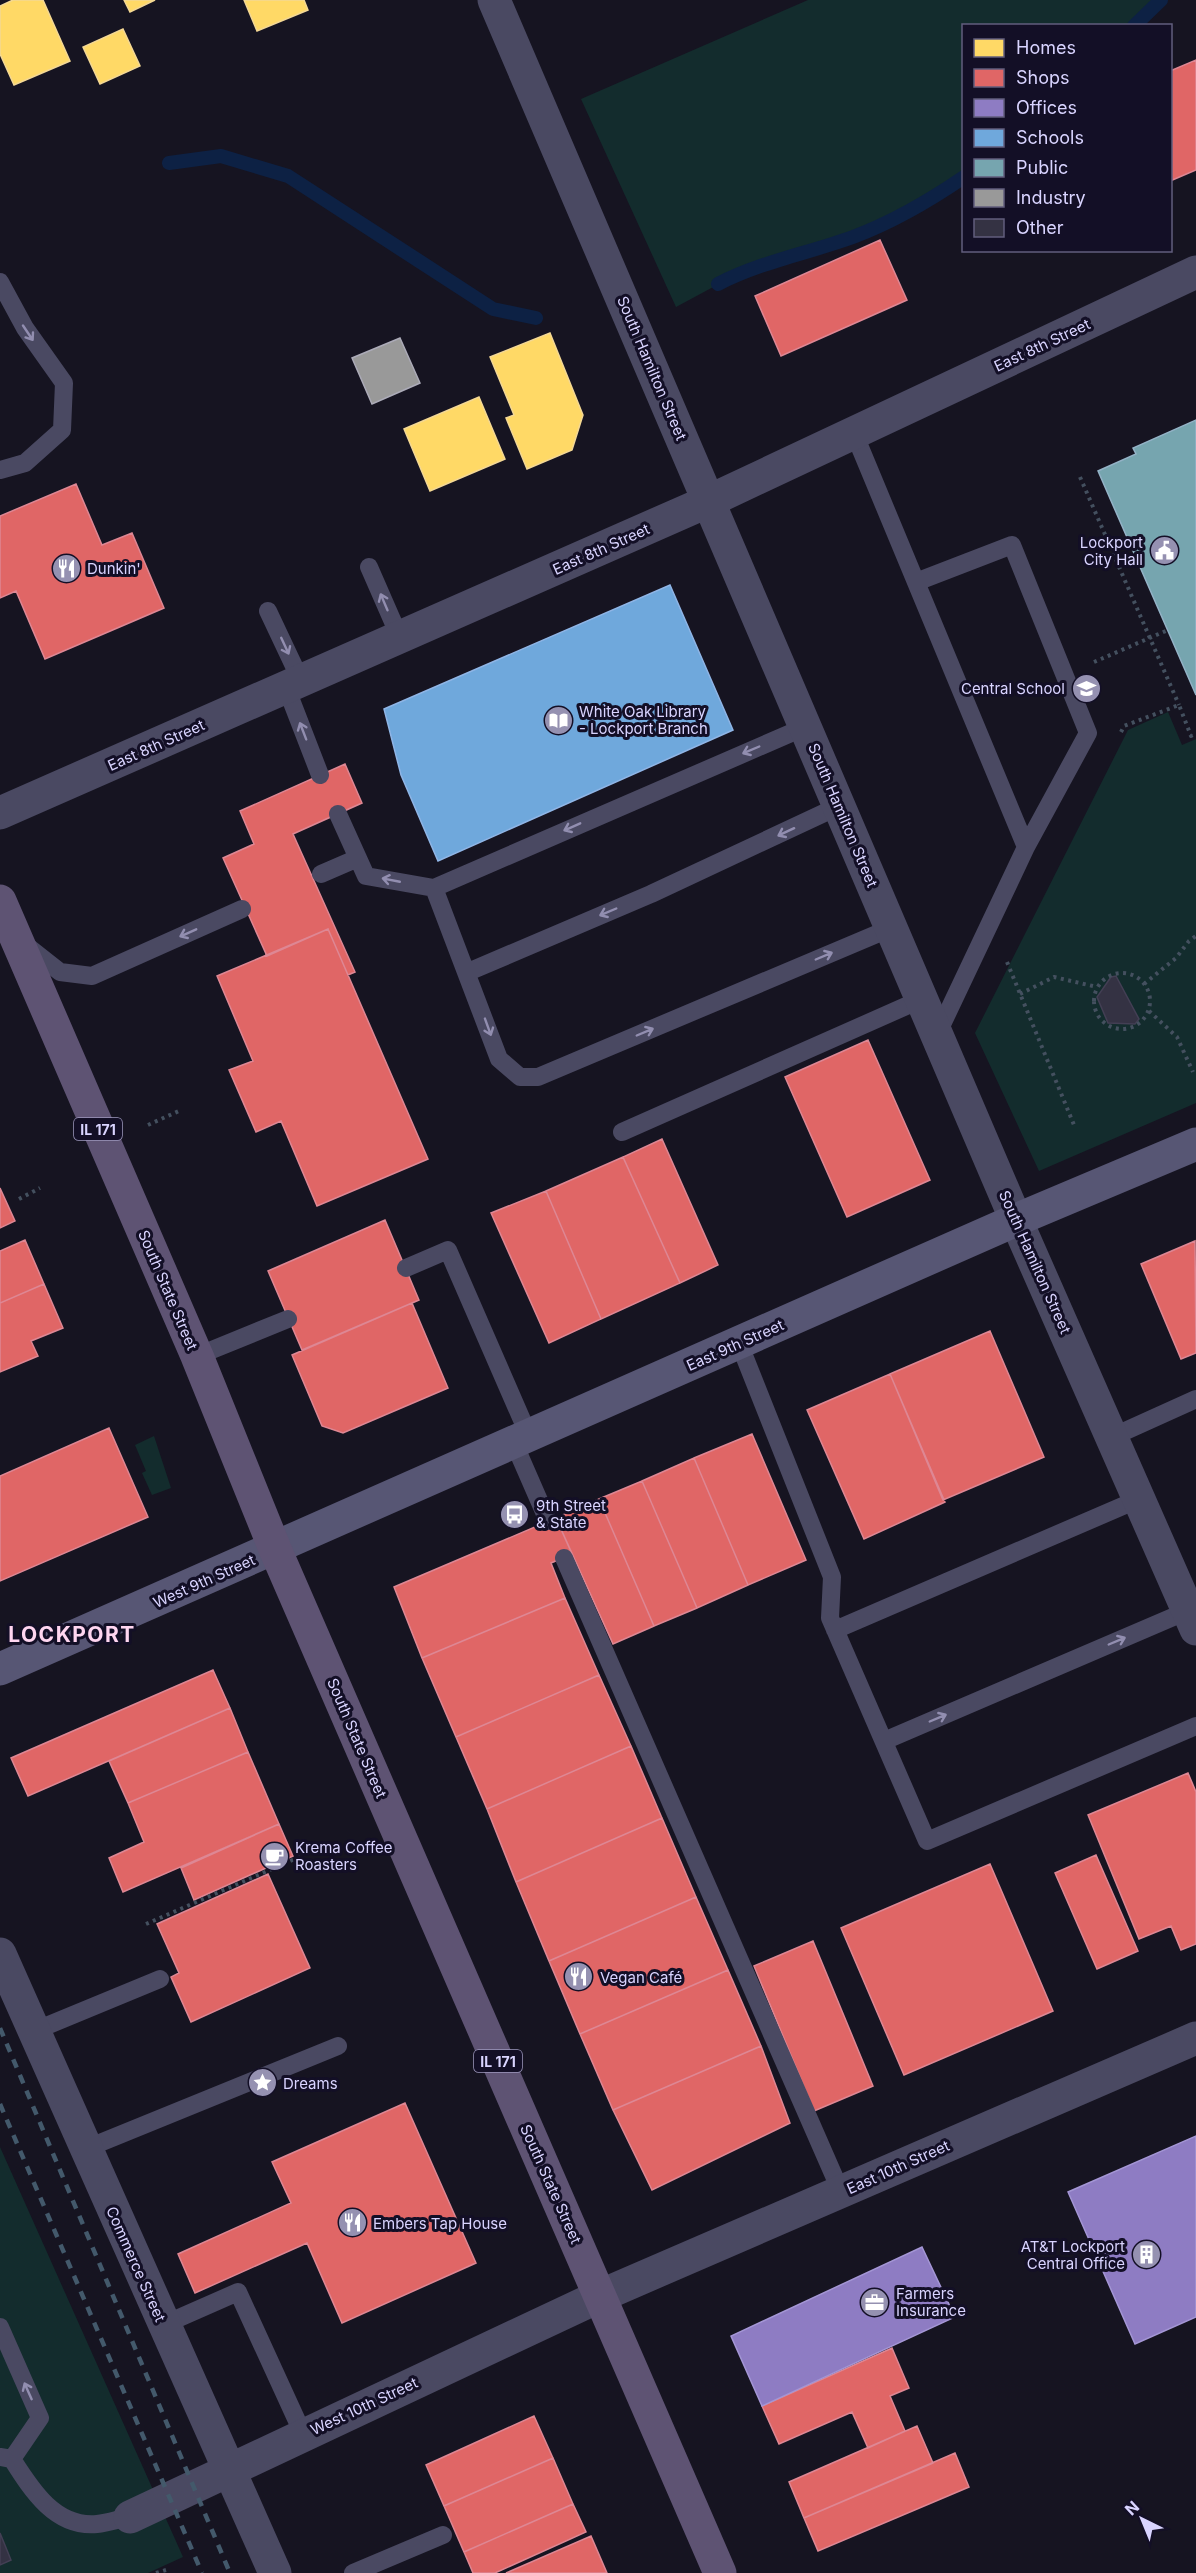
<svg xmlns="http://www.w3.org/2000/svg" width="1196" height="2573" font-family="Inter,sans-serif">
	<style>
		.green { fill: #132c2d }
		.homes { fill: #ffd966; stroke: #f4d894; stroke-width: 1.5 }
		.shops { fill: #e06666; stroke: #de8794; stroke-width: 1.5 }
		.offices { fill: #8e7cc3; stroke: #a496d5; stroke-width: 1.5 }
		.schools { fill: #6fa8dc; stroke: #8fb5e6; stroke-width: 1.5 }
		.public { fill: #76a5af; stroke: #94b3c7; stroke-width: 1.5 }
		.industry { fill: #999; stroke: #acabb8; stroke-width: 1.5 }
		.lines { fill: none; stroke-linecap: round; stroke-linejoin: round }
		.stream { stroke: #0d2144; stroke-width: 14 }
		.building { fill: #343243; stroke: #433f54; stroke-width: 1.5 }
		.path { stroke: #44505f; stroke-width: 4; stroke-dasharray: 3 4.5; stroke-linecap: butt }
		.lane { stroke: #4a4962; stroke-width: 18 }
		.street { stroke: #4a4962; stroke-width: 33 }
		.secondary { stroke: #575674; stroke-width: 33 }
		.primary { stroke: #5e5373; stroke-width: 33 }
		.rail { stroke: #43596b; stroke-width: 4.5; stroke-dasharray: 9 8; stroke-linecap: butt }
		.oneway { stroke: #928eb0 }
		.labels { text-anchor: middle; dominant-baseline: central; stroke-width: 6; stroke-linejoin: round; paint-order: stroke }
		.shield { fill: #130f26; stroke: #9e99be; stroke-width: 1.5 }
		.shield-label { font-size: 14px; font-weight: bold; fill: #d9d4ff }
		.street-label { font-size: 15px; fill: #d9d4ff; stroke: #130f26 }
		.poi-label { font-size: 15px; fill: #d9d4ff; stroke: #130f26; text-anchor: start }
		.district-label { font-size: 21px; font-weight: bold; letter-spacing: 1.5px; fill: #ffd6f0; stroke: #130f26 }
	</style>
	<rect width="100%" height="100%" fill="#161421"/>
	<path class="green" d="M808,0H1161L1134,25L964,26L963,177L924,205L855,236L743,271L676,307L581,99Z
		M1168,712L1182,745L1196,739V1103L1039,1171L975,1033L1128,730Z
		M154,1436L171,1488L152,1495L142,1473L146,1471L135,1445Z
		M0,2147L183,2557L148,2573H0Z"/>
	<path class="homes" d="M13,0H43L70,61L14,85L0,54V6Z
		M124,0H155L130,12Z
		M244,0H304L308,10L257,31Z
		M123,29L140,66L100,84L83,47Z
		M550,333L583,415L572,450L527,469L506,418L514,415L490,357Z
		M479,397L505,459L430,491L404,429Z"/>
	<path class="shops" d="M1196,60V170L1170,181V71Z
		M880,240L907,300L781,356L755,296Z
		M76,484L102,545L132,533L164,608L45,659L16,591L0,598V516Z
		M345,764L362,803L293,834L355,972L348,975L328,929L267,956L223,858L254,844L240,811Z
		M328,929L428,1159L317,1206L281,1121L256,1132L229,1070L253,1061L217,976Z
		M868,1040L930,1180L847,1217L785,1077Z
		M662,1139L718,1265L680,1283L623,1157Z
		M623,1157L680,1283L601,1319L546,1191Z
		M0,1188L15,1221L0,1228Z
		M546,1191L601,1319L549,1343L491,1213Z
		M385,1220L419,1300L302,1350L268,1271Z
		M25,1240L44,1284L0,1303V1251Z
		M1195,1241L1196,1353L1181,1359L1141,1264Z
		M44,1284L63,1328L31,1341L38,1356L0,1372V1303Z
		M412,1303L448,1388L343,1433L322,1426L292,1355Z
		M990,1331L1044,1457L943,1500L890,1374Z
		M890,1374L945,1502L864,1539L807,1410Z
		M109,1428L148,1517L0,1581V1476Z
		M752,1434L806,1560L748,1585L694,1458Z
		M694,1458L748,1585L697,1608L642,1481Z
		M642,1481L697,1608L654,1626L599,1499Z
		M599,1499L654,1626L613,1644L556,1518Z
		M556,1518L572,1554L551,1563L565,1598L422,1658L394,1587Z
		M565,1598L599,1675L456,1737L422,1658Z
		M213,1670L230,1708L28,1796L11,1758Z
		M599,1675L631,1746L487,1809L456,1737Z
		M230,1708L248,1752L128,1803L109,1761Z
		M631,1746L662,1818L516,1882L487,1809Z
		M248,1752L279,1824L123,1892L109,1858L144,1842L128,1803Z
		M1188,1773L1196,1792V1944L1181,1950L1171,1926L1139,1939L1088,1815Z
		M662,1818L696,1897L549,1961L516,1882Z
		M279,1824L293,1856L194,1900L181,1868Z
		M1096,1855L1138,1951L1097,1969L1055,1873Z
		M990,1864L1053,2011L904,2075L841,1928Z
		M268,1874L310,1968L191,2022L171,1977L179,1973L157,1924Z
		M696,1897L728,1970L580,2034L549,1961Z
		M813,1941L873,2086L814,2111L754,1966Z
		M728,1970L761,2046L613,2110L580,2034Z
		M761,2046L790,2123L652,2190L613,2110Z
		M405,2103L476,2263L342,2323L307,2243L195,2293L178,2254L291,2203L272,2162Z
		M892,2348L909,2388L890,2396L905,2431L868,2448L852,2412L779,2444L762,2406Z
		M534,2416L553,2458L444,2506L426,2465Z
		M917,2426L933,2463L804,2518L789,2482Z
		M955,2453L969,2487L818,2551L804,2518Z
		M553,2458L573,2504L464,2552L444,2506Z
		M573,2504L586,2532L495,2573H473L464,2552Z
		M591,2536L607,2573H506Z"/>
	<path class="offices" d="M1196,2136V2317L1135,2344L1068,2192Z
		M922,2247L955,2317L762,2406L731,2336Z"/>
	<path class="schools" d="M670,585L733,730L438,861L401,775L384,709Z"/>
	<path class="public" d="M1196,420V695L1098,471L1136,454L1133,448Z"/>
	<path class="industry" d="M400,338L420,383L372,404L352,358Z"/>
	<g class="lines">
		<path class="stream" d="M1134,26L1161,0
			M169,163L221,156L288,176L493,309L536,318
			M718,284C760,262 809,253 853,237C893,222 929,201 964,177"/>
	</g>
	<path class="building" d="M1116,976L1139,1019L1135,1024L1108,1023L1097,997L1111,977Z
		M0,2533L11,2560L0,2565Z"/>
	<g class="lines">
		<path class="path" d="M1080,477L1179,705
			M1094,662L1168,630
			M1121,732L1124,726L1179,705L1191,736L1196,733
			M1007,962L1074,1125
			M1094 1001a28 28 0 1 1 56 0a28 28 0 1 1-56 0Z
			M1144,984L1176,958L1189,941L1196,936
			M1020,994L1054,977L1097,987
			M1149,1011L1177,1037L1193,1072
			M148,1125L181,1110
			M19,1199L40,1188
			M146,1924L304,1855
			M156,2573L166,2570"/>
		<path class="lane" d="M0,282L25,328L64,383L62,430L25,463L0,470
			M854,433L1026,847
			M369,567L400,638
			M916,582L1012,545L1088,733L1026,847L937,1035
			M268,611L301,681
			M286,687L320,775
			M338,814L366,876L434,888L805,727
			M321,874L358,858
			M434,888L499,1059L520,1077H538L891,928
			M27,946L60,972L92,976L242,909
			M468,972L651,894L839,806
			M622,1132L922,999
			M406,1268L448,1250L529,1436
			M739,1343L832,1577L830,1618L927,1841L1196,1726
			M197,1356L288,1319
			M1112,1437L1196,1399
			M514,1443L548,1521
			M564,1558L841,2192
			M835,1630L1139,1499
			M884,1741L1194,1608
			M34,2031L160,1979
			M85,2149L338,2046
			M163,2325L238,2292L303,2434
			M0,2327L40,2418L12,2459
			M0,2457L12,2459C31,2489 55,2528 97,2524C108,2523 119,2519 130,2517
			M353,2573L443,2535"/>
		<path class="street" d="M494,0L1016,1220L1196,1629
			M0,813L709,501L1196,272
			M0,1954L275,2573
			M130,2517L600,2296L1196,2038"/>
		<path class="secondary" d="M0,1669L1016,1220L1196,1144"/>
		<path class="primary" d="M0,901L197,1356L275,1549L720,2573"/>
		<path class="rail" d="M0,2028L230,2573
			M0,2104L202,2573"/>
	</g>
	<defs><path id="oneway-shaft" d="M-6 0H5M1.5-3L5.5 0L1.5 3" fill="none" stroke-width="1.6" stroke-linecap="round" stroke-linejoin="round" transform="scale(1.5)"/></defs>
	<g class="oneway">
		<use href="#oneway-shaft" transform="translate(28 333) rotate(56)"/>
		<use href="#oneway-shaft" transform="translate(384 602) rotate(-113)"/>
		<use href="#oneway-shaft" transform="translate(285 646) rotate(65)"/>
		<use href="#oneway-shaft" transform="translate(303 731) rotate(-111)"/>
		<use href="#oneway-shaft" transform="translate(751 750) rotate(157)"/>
		<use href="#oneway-shaft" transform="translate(572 827) rotate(156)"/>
		<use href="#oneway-shaft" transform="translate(786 832) rotate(155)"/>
		<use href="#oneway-shaft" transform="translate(391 880) rotate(-169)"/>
		<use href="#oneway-shaft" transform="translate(608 912) rotate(157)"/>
		<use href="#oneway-shaft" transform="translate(188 933) rotate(156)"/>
		<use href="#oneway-shaft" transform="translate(824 956) rotate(-23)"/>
		<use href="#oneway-shaft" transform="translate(488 1027) rotate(70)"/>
		<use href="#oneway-shaft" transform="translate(645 1032) rotate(-23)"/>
		<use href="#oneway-shaft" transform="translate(1117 1641) rotate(-23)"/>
		<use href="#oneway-shaft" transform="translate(938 1718) rotate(-23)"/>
		<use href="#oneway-shaft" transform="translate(28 2391) rotate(-114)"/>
	</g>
	<defs>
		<symbol id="civic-disc" viewBox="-11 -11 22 22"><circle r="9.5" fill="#9591b1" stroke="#130f26"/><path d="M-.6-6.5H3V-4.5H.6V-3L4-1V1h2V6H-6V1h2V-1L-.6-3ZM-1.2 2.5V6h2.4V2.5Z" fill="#fff"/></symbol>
		<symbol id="restaurant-disc" viewBox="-11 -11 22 22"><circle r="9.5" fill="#9591b1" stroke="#130f26"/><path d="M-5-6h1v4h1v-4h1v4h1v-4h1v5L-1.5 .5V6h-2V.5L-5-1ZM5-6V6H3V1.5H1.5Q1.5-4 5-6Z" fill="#fff"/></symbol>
		<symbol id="school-disc" viewBox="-11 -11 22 22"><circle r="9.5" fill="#9591b1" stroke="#130f26"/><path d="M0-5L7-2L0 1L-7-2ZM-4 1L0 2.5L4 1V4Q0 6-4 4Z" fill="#fff"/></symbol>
		<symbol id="library-disc" viewBox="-11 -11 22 22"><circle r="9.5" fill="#9591b1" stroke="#130f26"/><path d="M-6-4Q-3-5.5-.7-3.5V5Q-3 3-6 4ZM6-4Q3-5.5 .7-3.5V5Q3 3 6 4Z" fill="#fff"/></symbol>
		<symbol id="bus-disc" viewBox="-11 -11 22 22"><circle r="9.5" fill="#9591b1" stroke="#130f26"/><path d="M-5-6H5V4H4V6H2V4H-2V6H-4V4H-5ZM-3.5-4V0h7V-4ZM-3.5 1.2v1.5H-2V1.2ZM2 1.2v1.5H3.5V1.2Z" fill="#fff"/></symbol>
		<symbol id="cafe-disc" viewBox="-11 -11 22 22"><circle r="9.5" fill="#9591b1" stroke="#130f26"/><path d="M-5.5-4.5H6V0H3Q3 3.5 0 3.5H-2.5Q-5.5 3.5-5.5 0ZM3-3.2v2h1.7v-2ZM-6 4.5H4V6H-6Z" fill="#fff"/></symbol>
		<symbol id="sight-disc" viewBox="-11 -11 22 22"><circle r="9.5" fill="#9591b1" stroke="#130f26"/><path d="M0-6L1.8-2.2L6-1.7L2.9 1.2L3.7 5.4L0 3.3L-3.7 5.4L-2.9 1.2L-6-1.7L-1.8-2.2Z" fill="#fff"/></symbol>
		<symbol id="building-disc" viewBox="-11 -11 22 22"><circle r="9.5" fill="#9591b1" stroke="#130f26"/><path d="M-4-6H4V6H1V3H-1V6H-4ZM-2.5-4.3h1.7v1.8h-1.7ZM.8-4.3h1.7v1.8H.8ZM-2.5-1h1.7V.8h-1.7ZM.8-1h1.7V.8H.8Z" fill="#fff"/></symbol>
		<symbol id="office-disc" viewBox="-11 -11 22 22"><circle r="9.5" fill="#9591b1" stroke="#130f26"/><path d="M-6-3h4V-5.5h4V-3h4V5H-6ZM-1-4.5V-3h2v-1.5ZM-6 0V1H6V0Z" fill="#fff"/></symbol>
	</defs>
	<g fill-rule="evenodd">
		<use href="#civic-disc" x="1148" y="534" width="33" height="33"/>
		<use href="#restaurant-disc" x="50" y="552" width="33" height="33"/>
		<use href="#school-disc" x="1070" y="672" width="33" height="33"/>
		<use href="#library-disc" x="542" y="704" width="33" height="33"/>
		<use href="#bus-disc" x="498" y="1498" width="33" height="33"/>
		<use href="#cafe-disc" x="258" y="1840" width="33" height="33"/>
		<use href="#restaurant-disc" x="562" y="1960" width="33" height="33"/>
		<use href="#sight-disc" x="246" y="2066" width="33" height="33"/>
		<use href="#restaurant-disc" x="336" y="2206" width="33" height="33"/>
		<use href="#building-disc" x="1130" y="2238" width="33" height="33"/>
		<use href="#office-disc" x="858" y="2286" width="33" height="33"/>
	</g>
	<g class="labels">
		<g class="shield">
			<rect x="74" y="1118" width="48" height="22" rx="4.5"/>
			<rect x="474" y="2050" width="48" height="22" rx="4.5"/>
		</g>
		<g class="shield-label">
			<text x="98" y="1129">IL 171</text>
			<text x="498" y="2061">IL 171</text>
		</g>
		<g class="street-label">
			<text transform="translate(1042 345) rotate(-25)">East 8th Street</text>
			<text transform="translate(652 368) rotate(67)">South Hamilton Street</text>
			<text transform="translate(601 549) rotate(-24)">East 8th Street</text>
			<text transform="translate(156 745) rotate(-24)">East 8th Street</text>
			<text transform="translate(843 815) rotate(67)">South Hamilton Street</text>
			<text transform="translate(1035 1262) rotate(66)">South Hamilton Street</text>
			<text transform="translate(168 1290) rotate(67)">South State Street</text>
			<text transform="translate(735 1345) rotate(-24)">East 9th Street</text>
			<text transform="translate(204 1581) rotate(-24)">West 9th Street</text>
			<text transform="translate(357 1738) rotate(67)">South State Street</text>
			<text transform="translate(898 2167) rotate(-24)">East 10th Street</text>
			<text transform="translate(551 2184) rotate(66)">South State Street</text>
			<text transform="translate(136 2264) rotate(66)">Commerce Street</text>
			<text transform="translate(364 2406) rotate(-25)">West 10th Street</text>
		</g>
		<g class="poi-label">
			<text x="1143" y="542" text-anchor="end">Lockport<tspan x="1143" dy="17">City Hall</tspan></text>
			<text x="87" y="568">Dunkin'</text>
			<text x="1065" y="688" text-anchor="end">Central School</text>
			<text x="579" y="711">White Oak Library<tspan x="579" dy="17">- Lockport Branch</tspan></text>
			<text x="536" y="1505">9th Street<tspan x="536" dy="17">&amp; State</tspan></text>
			<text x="295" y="1847">Krema Coffee<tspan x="295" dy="17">Roasters</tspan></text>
			<text x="600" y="1977">Vegan Café</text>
			<text x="283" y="2083">Dreams</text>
			<text x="373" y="2223">Embers Tap House</text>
			<text x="1125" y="2246" text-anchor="end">AT&amp;T Lockport<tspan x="1125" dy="17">Central Office</tspan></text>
			<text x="896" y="2293">Farmers<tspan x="896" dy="17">Insurance</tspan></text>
		</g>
		<g class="district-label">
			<text x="72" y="1634">LOCKPORT</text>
		</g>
	</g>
	<rect x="962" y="24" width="210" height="228" fill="#130f26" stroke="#625e7d" stroke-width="1.5"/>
	<rect x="974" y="39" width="30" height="18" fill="#ffd966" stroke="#625e7d" stroke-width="1.5"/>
	<text x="1016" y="54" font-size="18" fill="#d9d4ff">Homes</text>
	<rect x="974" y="69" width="30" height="18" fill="#e06666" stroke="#625e7d" stroke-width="1.5"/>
	<text x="1016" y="84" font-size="18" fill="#d9d4ff">Shops</text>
	<rect x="974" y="99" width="30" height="18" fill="#8e7cc3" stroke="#625e7d" stroke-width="1.5"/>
	<text x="1016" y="114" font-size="18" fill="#d9d4ff">Offices</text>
	<rect x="974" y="129" width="30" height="18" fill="#6fa8dc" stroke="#625e7d" stroke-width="1.5"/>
	<text x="1016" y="144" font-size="18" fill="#d9d4ff">Schools</text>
	<rect x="974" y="159" width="30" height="18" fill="#76a5af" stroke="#625e7d" stroke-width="1.5"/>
	<text x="1016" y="174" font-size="18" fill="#d9d4ff">Public</text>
	<rect x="974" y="189" width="30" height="18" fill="#999999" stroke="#625e7d" stroke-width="1.5"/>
	<text x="1016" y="204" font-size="18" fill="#d9d4ff">Industry</text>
	<rect x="974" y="219" width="30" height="18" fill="#343243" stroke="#625e7d" stroke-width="1.5"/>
	<text x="1016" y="234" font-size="18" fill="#d9d4ff">Other</text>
	<g transform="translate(1142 2519) rotate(317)" stroke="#130f26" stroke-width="4.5" paint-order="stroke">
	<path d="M0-4.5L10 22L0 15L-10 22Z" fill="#d9d4ff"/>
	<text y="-9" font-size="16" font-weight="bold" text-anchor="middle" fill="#d9d4ff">N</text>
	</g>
</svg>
